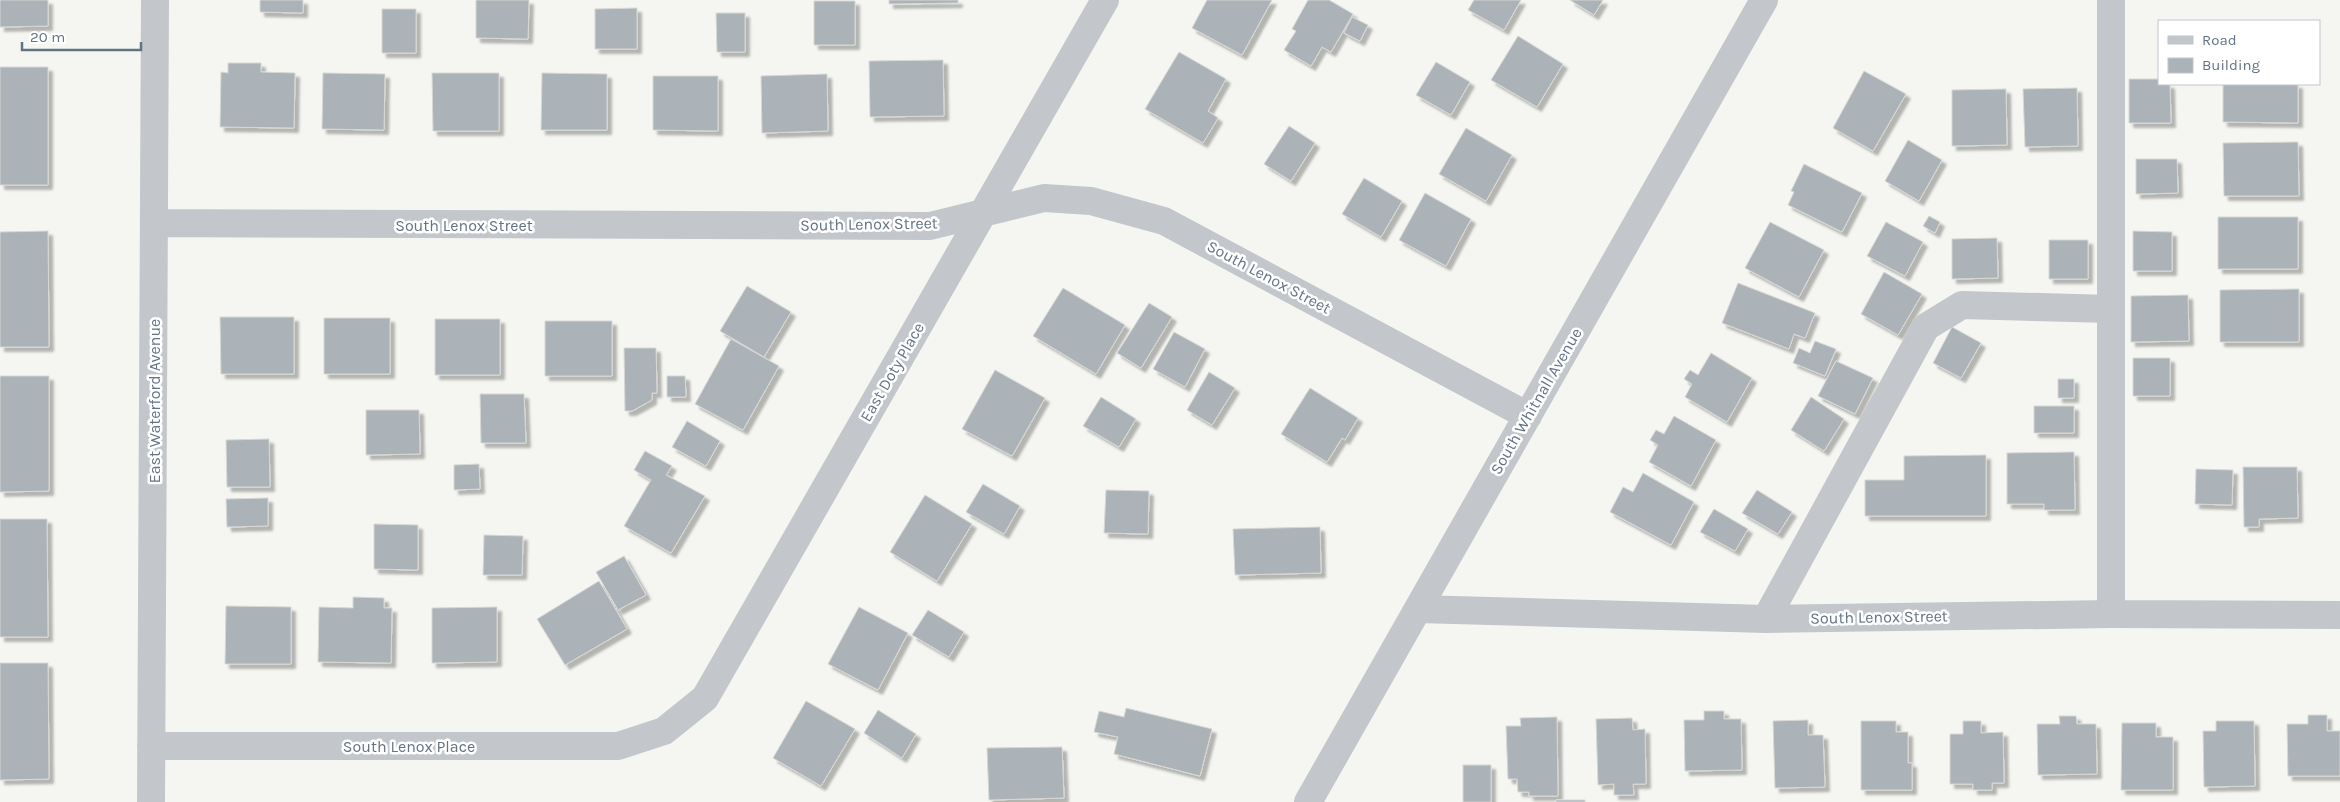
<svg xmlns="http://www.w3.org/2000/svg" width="2340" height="802" font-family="Karla,sans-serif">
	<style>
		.building { fill: #abb2b8; stroke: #d7d7d4; filter: url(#shadow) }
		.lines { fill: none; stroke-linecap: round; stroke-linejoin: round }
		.minor { stroke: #c3c6ca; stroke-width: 28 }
		.labels { text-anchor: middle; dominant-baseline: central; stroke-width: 5; stroke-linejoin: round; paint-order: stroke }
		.street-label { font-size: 16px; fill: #647383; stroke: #fff }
	</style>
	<defs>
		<filter id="shadow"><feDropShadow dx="4.5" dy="4.5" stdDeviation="1" flood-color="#0004"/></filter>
	</defs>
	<rect width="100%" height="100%" fill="#f5f6f2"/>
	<path class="building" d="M0,0H48V26L0,27Z
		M260,0H303V13L260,12Z
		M476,0H529L528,39L476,38Z
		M889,0H958V3L889,4Z
		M1207,0H1272L1242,55L1192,28Z
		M1308,0H1329L1353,14L1331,52L1322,47L1311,66L1284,50L1296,31L1292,29Z
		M1474,0H1521L1504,30L1468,10Z
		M1570,0H1603L1594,15Z
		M814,1H855V45H814Z
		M637,8V49H595V9Z
		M382,9H416V53H382Z
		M716,13H745V52H717Z
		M1352,17L1368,25L1360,41L1344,33Z
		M1518,36L1563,64L1537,107L1491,80Z
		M1179,52L1226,79L1208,111L1218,118L1203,143L1145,109Z
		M943,60L944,116L870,117L869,61Z
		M1436,62L1470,82L1451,115L1416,95Z
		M228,63H261V72L295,73L294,128L220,127L221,72L228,73Z
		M0,67H48V185H0Z
		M1864,71L1906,94L1873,151L1833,128Z
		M323,73L385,74L384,130L322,129Z
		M432,73H499V131H433Z
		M542,73L607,74V130H541Z
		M827,74L828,131L762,133L761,76Z
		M653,76H718V131L653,130Z
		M2129,79H2159V84H2170L2171,123H2129Z
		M2223,84H2298V123L2223,122Z
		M2077,88L2078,146L2025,147L2023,89Z
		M2006,89L2007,145L1952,146V90Z
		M1289,126L1315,143L1291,181L1264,164Z
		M1466,128L1512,155L1486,201L1439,174Z
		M1908,140L1942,160L1919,201L1885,181Z
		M2298,142L2299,196H2224L2223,143Z
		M2136,159H2177L2178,193L2136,194Z
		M1804,164L1862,193L1842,232L1788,205L1794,192L1791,191Z
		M1364,178L1402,201L1381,237L1342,214Z
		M1425,193L1471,219L1446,266L1399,240Z
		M1929,216L1940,222L1935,233L1923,226Z
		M2218,217H2298V269H2218Z
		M1770,222L1824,250L1799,297L1745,268Z
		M1886,222L1923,242L1905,276L1867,256Z
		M48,231L49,347H0V232Z
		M2133,231L2172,232V271H2133Z
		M1997,238L1998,278L1952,279V239Z
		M2049,240H2088V279H2049Z
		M1884,272L1922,294L1898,335L1861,314Z
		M1738,283L1815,313L1805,338L1794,334L1789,349L1722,323Z
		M747,286L791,312L764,357L720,331Z
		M1063,288L1125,325L1096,374L1033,336Z
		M2299,289V342H2220V290Z
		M2188,295L2189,341L2131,342V296Z
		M1149,303L1172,317L1141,368L1117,353Z
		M220,317H294V374H221Z
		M324,318H390V374H324Z
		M435,319H500V375H435Z
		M545,321H612V376H545Z
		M1952,327L1981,343L1961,378L1933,363Z
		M1174,332L1205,349L1185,387L1153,369Z
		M731,339L779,366L743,430L695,404Z
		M1815,341L1836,349L1825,376L1793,363L1799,348L1810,353Z
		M624,348H656L657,393H652V400L632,411H625Z
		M1711,353L1752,378L1727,422L1685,397L1692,384L1684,379L1690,370L1698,375Z
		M2133,358H2170V396H2133Z
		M1836,361L1873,378L1855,414L1818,396Z
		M995,370L1045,398L1012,456L962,429Z
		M1209,372L1235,388L1212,425L1187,410Z
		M0,376H49V491L0,492Z
		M667,376H685L686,397H667Z
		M2058,379H2074V398H2058Z
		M1310,388L1358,418L1345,440L1342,438L1327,462L1281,434Z
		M480,394H524L526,443H481Z
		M1101,397L1136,419L1119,447L1083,426Z
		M1811,397L1844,419L1824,451L1791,430Z
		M2034,406H2074V433H2034Z
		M366,410H419L420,454L366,455Z
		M1674,416L1716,440L1691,486L1649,462L1658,445L1650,440L1656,430L1664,434Z
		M687,421L720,441L706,466L672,447Z
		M269,439L270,487H227L226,440Z
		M645,451L672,466L666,475L705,496L671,553L624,526L651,480L634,470Z
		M2074,452L2075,510H2044V504H2007V453Z
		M1986,455V516H1865V480H1904V456Z
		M479,464L480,489L454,490V465Z
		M2243,467H2297L2298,518L2259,519V527H2244Z
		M2196,469L2233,470L2232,505L2195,504Z
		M1643,473L1694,502L1671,545L1610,512L1623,487L1633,492Z
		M983,484L1020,506L1004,534L966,512Z
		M1106,490L1149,491L1148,534L1104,533Z
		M1757,490L1792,512L1778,534L1742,513Z
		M925,495L972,524L937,581L890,552Z
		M268,498V526L227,527L226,499Z
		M1714,509L1748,529L1735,551L1700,532Z
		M0,519H47L48,637H0Z
		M374,524L418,525V570L374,569Z
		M1320,527L1321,573L1235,575L1233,529Z
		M484,535L523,536L522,575H483Z
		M624,556L646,595L618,610L596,572Z
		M599,581L627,629L565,665L537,619Z
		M353,597L384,598V608H392L391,663L318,662L319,607L353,608Z
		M226,606L291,607V664H225Z
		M497,607V662L432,663V608Z
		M859,607L908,633L878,690L828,664Z
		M928,610L964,632L949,657L912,635Z
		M0,663H48L49,779L0,780Z
		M806,701L855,729L821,786L773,758Z
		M1126,708L1212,729L1200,776L1114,754L1118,737L1094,732L1099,711L1124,717Z
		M878,710L916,734L902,758L864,733Z
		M1704,711H1724V719H1741L1742,770L1685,771L1684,720H1704Z
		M2308,715H2327V731H2340V776H2288L2287,724H2308Z
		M2059,716H2076L2077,724H2096L2097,774L2038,775L2037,724H2060Z
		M1557,717L1558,796H1529V792H1518L1517,779H1508L1506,726H1521L1520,718Z
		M1632,718L1633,730L1645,729L1646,784H1633L1634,795H1614V784L1598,785L1596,719Z
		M1808,720V735H1823L1825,787L1775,788L1773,721Z
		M1861,721H1896V732H1908V763H1912V790H1861Z
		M1963,721H1981V733L2003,732L2004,783H1992V790H1973V784H1950V734H1963Z
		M2216,721H2254L2255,786L2204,787L2203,731H2216Z
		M2122,723H2156V737H2173V790H2121Z
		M1062,747L1064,798L989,800L987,748Z
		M1463,765H1491V802H1463Z
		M1556,800H1585V802H1556Z"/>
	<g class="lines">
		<path class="minor" d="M2111,0V614
			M155,223L930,226L1044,198L1091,201L1164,221L1528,416
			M1418,609L1766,619L2111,614L2340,615
			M1766,619L1926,327L1962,305L2111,309
			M151,746H618L664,731L705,698L1105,0
			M151,802L155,0
			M1308,802L1764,0"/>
	</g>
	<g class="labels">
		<g class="street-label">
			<text transform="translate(869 224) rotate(-1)">South Lenox Street</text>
			<text x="464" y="225">South Lenox Street</text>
			<text transform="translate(1269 277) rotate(28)">South Lenox Street</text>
			<text transform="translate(892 372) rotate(-60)">East Doty Place</text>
			<text transform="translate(154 401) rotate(-90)">East Waterford Avenue</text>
			<text transform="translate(1536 401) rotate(-60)">South Whitnall Avenue</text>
			<text transform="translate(1879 617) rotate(-1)">South Lenox Street</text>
			<text x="409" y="746">South Lenox Place</text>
		</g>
	</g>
	<rect x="2158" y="20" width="162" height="65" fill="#ffffff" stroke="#c1c7cd"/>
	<rect x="2168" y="36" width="25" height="8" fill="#c3c6ca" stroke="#c1c7cd"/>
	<text x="2202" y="45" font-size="15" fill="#647383">Road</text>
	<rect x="2168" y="58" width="25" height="15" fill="#abb2b8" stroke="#c1c7cd"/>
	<text x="2202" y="70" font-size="15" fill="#647383">Building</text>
	<path d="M22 42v8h119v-8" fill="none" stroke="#647383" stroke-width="2.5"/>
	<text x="30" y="42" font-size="15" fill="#647383" stroke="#ffffff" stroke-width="4" paint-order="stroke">20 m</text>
</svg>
